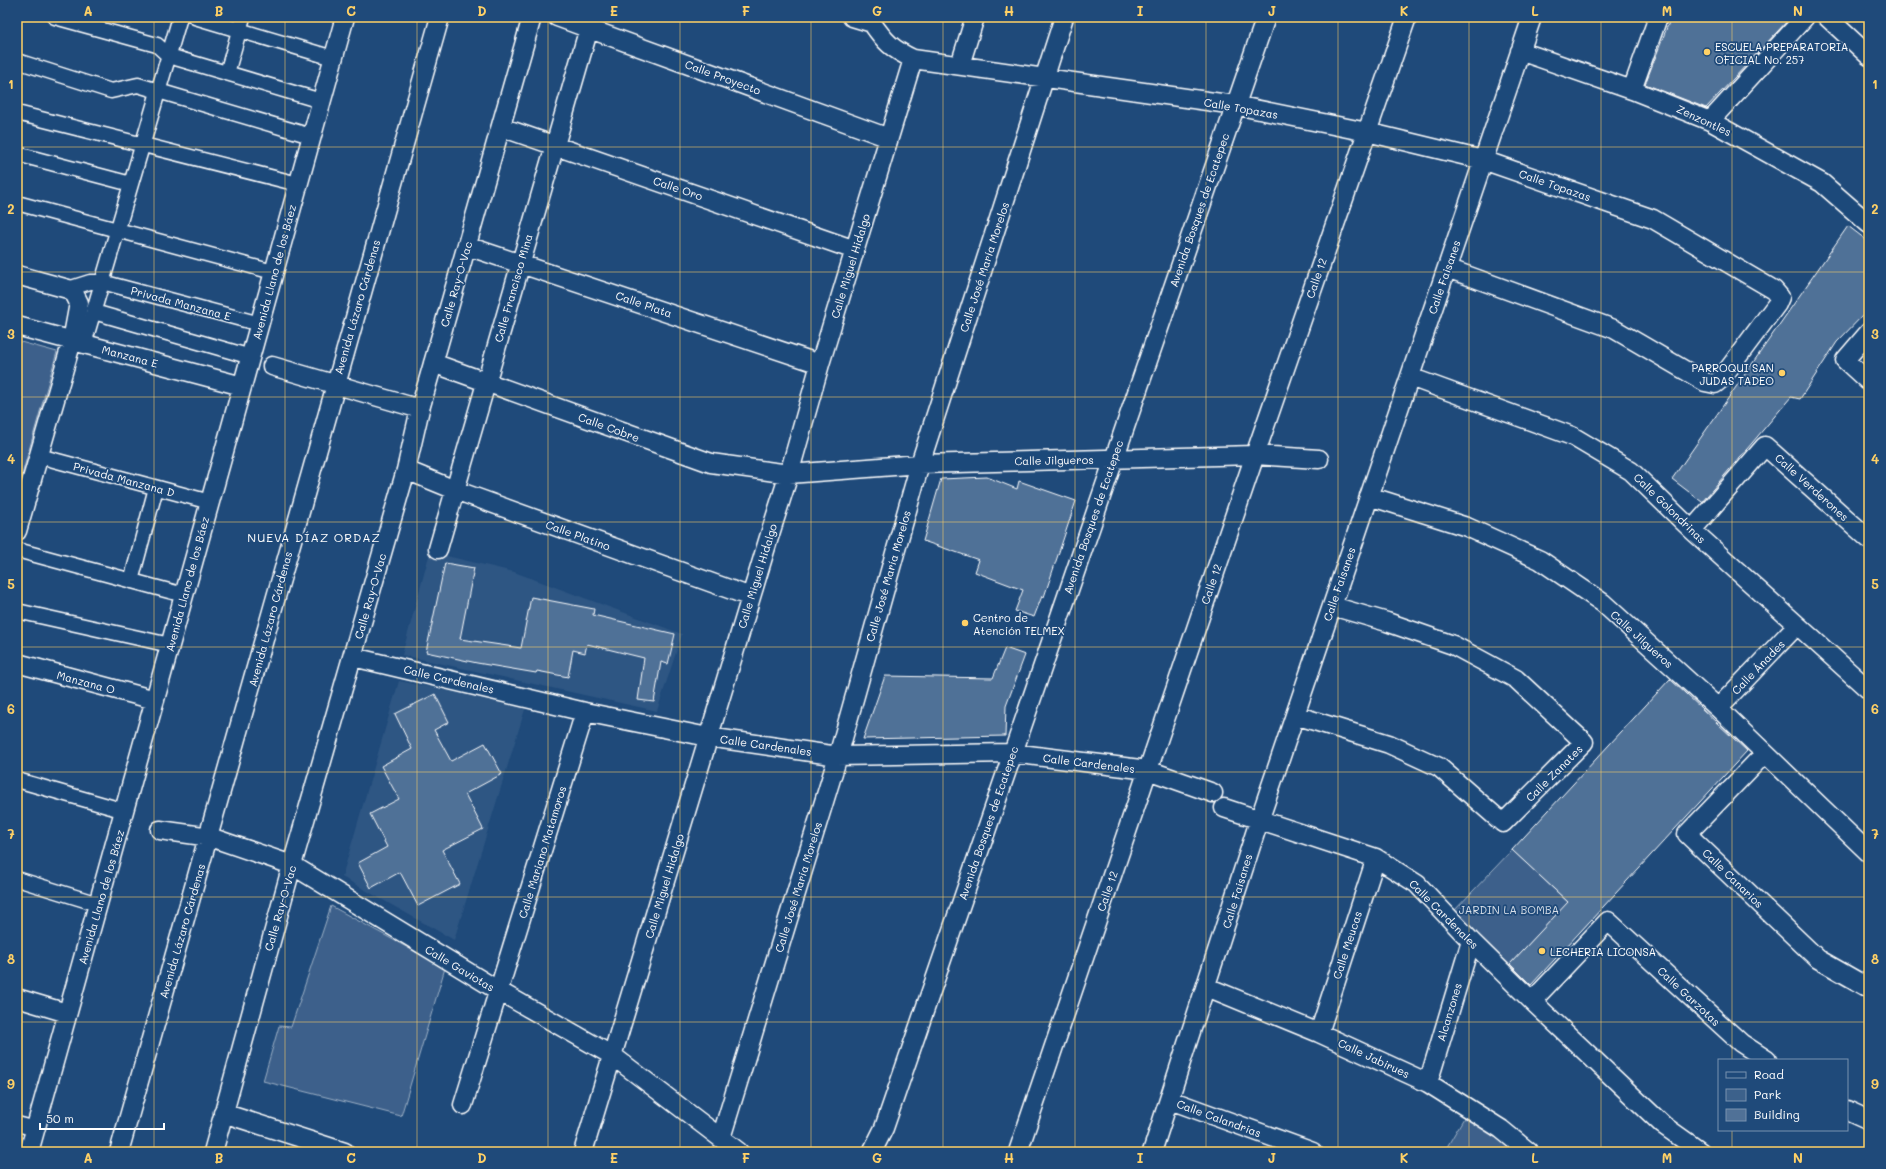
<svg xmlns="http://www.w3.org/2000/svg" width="1886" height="1169" font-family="Mali,sans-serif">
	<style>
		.built { fill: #2e5683 }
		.green { fill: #3c618b; stroke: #9eb0c5 }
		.building { fill: #507197; stroke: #fff }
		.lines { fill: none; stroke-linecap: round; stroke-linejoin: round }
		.pedestrian-casing { stroke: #fff; stroke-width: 17 }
		.minor-casing { stroke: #fff; stroke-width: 21 }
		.pedestrian { stroke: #1f4a7a; stroke-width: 14 }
		.minor { stroke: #1f4a7a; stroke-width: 18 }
		.grid { fill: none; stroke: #ffd166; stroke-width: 1; stroke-opacity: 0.55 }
		.poi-dot { fill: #ffd166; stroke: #1f4a7a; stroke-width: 1.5 }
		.labels { text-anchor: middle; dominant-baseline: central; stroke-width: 3.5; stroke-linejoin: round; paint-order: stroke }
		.poi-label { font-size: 11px; fill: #fff; stroke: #1f4a7a; text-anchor: start }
		.street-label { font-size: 11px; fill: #fff; stroke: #1f4a7a }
		.park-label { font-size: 11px; fill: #d8dfe8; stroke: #1f4a7a }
		.neighbourhood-label { font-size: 12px; letter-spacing: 1px; fill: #fff; stroke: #1f4a7a }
		.neatline { fill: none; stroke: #ffd166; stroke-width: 1.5 }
		.grid-label { font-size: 13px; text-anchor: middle; font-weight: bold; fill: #ffd166 }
	</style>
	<rect width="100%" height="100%" fill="#1f4a7a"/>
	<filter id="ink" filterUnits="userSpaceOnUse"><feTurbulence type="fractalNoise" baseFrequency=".025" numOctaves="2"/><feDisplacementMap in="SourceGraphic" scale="8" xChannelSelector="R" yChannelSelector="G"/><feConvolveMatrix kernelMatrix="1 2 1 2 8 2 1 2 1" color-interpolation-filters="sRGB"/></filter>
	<g filter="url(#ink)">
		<path class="built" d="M430,552L514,572L682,634L657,711L402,655Z
			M399,681L526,706L454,940L342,877Z"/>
		<path class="green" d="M17,341L57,352L17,492Z
			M1512,850L1589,922L1580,932L1559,912L1509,965L1453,912Z
			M331,906L445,968L401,1116L263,1081L279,1026L291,1027Z
			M1465,1116L1516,1152H1444Z"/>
		<path class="building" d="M1671,17H1791L1706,108L1645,84Z
			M1848,226L1869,242V309L1837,342L1800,399L1791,397L1702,502L1672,479Z
			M987,477L1017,489L1019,481L1076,501L1044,597L1042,596L1034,617L1015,611L1023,590L975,572L979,560L923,541L941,479Z
			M445,563L474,568L460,639L521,648L531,597L594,609L593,615L675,634L668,664L661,662L654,702L638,700L644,658L587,644L585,653L573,650L568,677L537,671L536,673L477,663L426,652Z
			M1005,648L1025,655L1006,706L1005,736L863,739L885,676L993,678Z
			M1670,679L1747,751L1531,985L1510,964L1568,902L1512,850Z
			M435,694L449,722L434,730L451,761L485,743L502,774L465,794L483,829L442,850L460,884L418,906L400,872L371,888L358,863L387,847L370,814L399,799L381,766L412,749L395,714Z"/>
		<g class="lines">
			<defs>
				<path id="pedestrian" d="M55,17L157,45L169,56L321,101
					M195,17L333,58
					M17,61L111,91L138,85L311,136
					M227,73L243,17
					M17,113L298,184
					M17,154L131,184
					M17,203L273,272
					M68,289L90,282H102L260,324
					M94,312L251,357
					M84,344L180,17
					M39,456L210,502
					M17,550L184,595
					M131,581L156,488
					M17,611L170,645
					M17,780L125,811
					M17,879L98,904
					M17,1124L36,1129"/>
				<path id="minor" d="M557,17L889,138
					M852,17L872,23
					M1827,17L1869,56
					M872,23C885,42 892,49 913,59L1235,105L1367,132L1483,160L1653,219L1774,290L1780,297L1777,304L1721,379L1715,384L1705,382L1614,329L1447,268
					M1520,51L1632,90L1710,121L1822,183L1869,224
					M960,65L975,17
					M1632,90L1658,17
					M1710,121L1805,17
					M501,127L855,250
					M467,246L820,364
					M17,275L68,289L75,295L79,303L72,341L17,531
					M17,326L242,386
					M1869,332L1845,360L1869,382
					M433,363L711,463L789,474L920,464L1255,455L1319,459
					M272,366L420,409
					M1410,377L1572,436L1631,471L1692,530L1869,690
					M406,470L455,490L751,597
					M1369,496L1467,527L1540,560L1603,603L1718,708L1869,853
					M1692,530L1765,446L1869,539
					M438,549L589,28
					M353,657L585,712L708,737L838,756L1012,753L1148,770L1213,793
					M17,663L155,700
					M1718,708L1797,625
					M1295,715L1389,744L1439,767L1503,823L1584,742L1516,679L1453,645L1387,622L1332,606
					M1765,753L1687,834L1818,959L1869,988
					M1224,808L1376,858L1417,884L1471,941L1532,1001L1663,1125L1701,1152
					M160,830L210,837L292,865L499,991L613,1056L739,1152
					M1207,987L1319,1033L1428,1083L1501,1129L1529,1152
					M17,998L67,1013
					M1532,1001L1608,921L1741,1043L1767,1060
					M1319,1033L1376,858
					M1428,1083L1471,941
					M1170,1100L1313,1152
					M463,1105L585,712
					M1847,1110L1869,1120
					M223,1113L345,1152
					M721,1138L838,756L920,464L1064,17
					M29,1152L345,17
					M119,1152C228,774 331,395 440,17
					M213,1152L292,865L406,470L420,409L532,17
					M583,1152L770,534L789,474L820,364L913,59
					M872,1152L884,1128L1266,17
					M1018,1152L1255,455L1407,17
					M1152,1152L1259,821L1532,17"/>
			</defs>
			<use href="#pedestrian" class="pedestrian-casing"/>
			<use href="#minor" class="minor-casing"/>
			<use href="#pedestrian" class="pedestrian"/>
			<use href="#minor" class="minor"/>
		</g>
	</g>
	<path class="grid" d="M154,17V1152M285,17V1152M417,17V1152M548,17V1152M680,17V1152M811,17V1152M943,17V1152M1075,17V1152M1206,17V1152M1338,17V1152M1469,17V1152M1601,17V1152M1732,17V1060M17,147H1869M17,272H1869M17,397H1869M17,522H1869M17,647H1869M17,772H1869M17,897H1869M17,1022H1869M1732,1130V1152"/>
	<g class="poi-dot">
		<circle cx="1707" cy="52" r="4"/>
		<circle cx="1782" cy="373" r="4"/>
		<circle cx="965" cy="623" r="4"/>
		<circle cx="1542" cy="951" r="4"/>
	</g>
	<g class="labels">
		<g class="poi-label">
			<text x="1715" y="46">ESCUELA PREPARATORIA<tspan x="1715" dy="13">OFICIAL No. 257</tspan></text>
			<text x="1774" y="367" text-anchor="end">PARROQUI SAN<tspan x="1774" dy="13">JUDAS TADEO</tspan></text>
			<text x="973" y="617">Centro de<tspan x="973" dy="13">Atención TELMEX</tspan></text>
			<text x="1550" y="951">LECHERIA LICONSA</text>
		</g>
		<g class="street-label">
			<text transform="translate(723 77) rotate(20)">Calle Proyecto</text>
			<text transform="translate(1241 108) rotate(10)">Calle Topazas</text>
			<text transform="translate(1704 120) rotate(25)">Zenzontles</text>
			<text transform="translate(1555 185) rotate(19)">Calle Topazas</text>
			<text transform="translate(678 188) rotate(19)">Calle Oro</text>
			<text transform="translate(1199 210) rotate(-71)">Avenida Bosques de Ecatepec</text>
			<text transform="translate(850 266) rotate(-73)">Calle Miguel Hidalgo</text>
			<text transform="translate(984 267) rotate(-72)">Calle José María Morelos</text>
			<text transform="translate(274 272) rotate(-75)">Avenida Llano de los Báez</text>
			<text transform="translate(1444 277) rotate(-71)">Calle Faisanes</text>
			<text transform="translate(1316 278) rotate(-71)">Calle 12</text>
			<text transform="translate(456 284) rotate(-74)">Calle Ray-O-Vac</text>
			<text transform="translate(513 288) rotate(-74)">Calle Francisco Mina</text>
			<text transform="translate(181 303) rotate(15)">Privada Manzana E</text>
			<text transform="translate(644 304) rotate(19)">Calle Plata</text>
			<text transform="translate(357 307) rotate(-74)">Avenida Lázaro Cárdenas</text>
			<text transform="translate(130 356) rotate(15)">Manzana E</text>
			<text transform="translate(609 427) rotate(20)">Calle Cobre</text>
			<text transform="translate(1054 460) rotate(-1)">Calle Jilgueros</text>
			<text transform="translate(124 479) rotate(15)">Privada Manzana D</text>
			<text transform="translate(1812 487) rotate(42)">Calle Verderones</text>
			<text transform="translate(1670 508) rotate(44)">Calle Golondrinas</text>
			<text transform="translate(1093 517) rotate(-71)">Avenida Bosques de Ecatepec</text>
			<text transform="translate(578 535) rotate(20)">Calle Platino</text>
			<text transform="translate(757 576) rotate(-73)">Calle Miguel Hidalgo</text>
			<text transform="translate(888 576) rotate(-74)">Calle José María Morelos</text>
			<text transform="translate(187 584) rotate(-75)">Avenida Llano de los Báez</text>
			<text transform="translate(1211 584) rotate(-71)">Calle 12</text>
			<text transform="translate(1339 584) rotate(-71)">Calle Faisanes</text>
			<text transform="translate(370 596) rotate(-74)">Calle Ray-O-Vac</text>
			<text transform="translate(270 619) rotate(-75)">Avenida Lázaro Cárdenas</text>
			<text transform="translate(1642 639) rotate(42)">Calle Jilgueros</text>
			<text transform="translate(1758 667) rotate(-46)">Calle Ánades</text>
			<text transform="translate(449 679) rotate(13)">Calle Cardenales</text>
			<text transform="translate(86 682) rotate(15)">Manzana O</text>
			<text transform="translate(766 745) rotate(8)">Calle Cardenales</text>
			<text transform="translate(1089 763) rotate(7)">Calle Cardenales</text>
			<text transform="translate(1554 773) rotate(-45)">Calle Zanates</text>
			<text transform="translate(988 823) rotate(-71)">Avenida Bosques de Ecatepec</text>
			<text transform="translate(542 852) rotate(-73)">Calle Mariano Matamoros</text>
			<text transform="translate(1733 878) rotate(44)">Calle Canarios</text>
			<text transform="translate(664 886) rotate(-73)">Calle Miguel Hidalgo</text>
			<text transform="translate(798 887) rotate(-73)">Calle José María Morelos</text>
			<text transform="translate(1107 891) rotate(-71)">Calle 12</text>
			<text transform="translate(1237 891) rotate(-73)">Calle Faisanes</text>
			<text transform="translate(101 897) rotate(-74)">Avenida Llano de los Báez</text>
			<text transform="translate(280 908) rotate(-74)">Calle Ray-O-Vac</text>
			<text transform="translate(1444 914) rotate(45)">Calle Cardenales</text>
			<text transform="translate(182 931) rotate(-74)">Avenida Lázaro Cárdenas</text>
			<text transform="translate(1347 945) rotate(-72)">Calle Meucas</text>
			<text transform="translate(460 968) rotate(31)">Calle Gaviotas</text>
			<text transform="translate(1689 996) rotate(43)">Calle Garzotas</text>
			<text transform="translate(1449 1012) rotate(-73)">Alcanzones</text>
			<text transform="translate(1374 1058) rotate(25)">Calle Jabirues</text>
			<text transform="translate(1219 1118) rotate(20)">Calle Calandrias</text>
		</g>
		<g class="park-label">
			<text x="1509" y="909">JARDIN LA BOMBA</text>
		</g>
		<g class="neighbourhood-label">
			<text x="314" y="537">NUEVA DÍAZ ORDAZ</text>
		</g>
	</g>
	<rect width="1886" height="1169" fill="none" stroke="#1f4a7a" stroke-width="44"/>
	<rect x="1718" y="1059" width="130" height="72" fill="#1f4a7a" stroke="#7992af"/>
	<rect x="1726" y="1072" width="20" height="6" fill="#1f4a7a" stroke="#7992af"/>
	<text x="1754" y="1079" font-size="12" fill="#ffffff">Road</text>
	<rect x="1726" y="1089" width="20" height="12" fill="#3c618b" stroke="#7992af"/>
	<text x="1754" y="1099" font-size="12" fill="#ffffff">Park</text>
	<rect x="1726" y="1109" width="20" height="12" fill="#507197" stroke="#7992af"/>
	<text x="1754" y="1119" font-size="12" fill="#ffffff">Building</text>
	<path d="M40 1123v6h124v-6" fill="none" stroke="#ffffff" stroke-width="2"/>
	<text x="46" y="1123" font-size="12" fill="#ffffff" stroke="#1f4a7a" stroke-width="3" paint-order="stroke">50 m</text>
	<rect x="22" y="22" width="1842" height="1125" class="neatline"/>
	<g class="grid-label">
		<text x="88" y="16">A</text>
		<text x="219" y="16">B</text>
		<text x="351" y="16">C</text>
		<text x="482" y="16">D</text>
		<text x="614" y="16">E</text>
		<text x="746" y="16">F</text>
		<text x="877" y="16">G</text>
		<text x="1009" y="16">H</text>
		<text x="1140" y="16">I</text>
		<text x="1272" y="16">J</text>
		<text x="1404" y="16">K</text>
		<text x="1535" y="16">L</text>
		<text x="1667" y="16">M</text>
		<text x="1798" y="16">N</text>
		<text x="11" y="89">1</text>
		<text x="1875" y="89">1</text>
		<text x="11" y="214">2</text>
		<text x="1875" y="214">2</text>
		<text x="11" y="339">3</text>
		<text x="1875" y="339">3</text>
		<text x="11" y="464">4</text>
		<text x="1875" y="464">4</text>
		<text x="11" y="589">5</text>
		<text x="1875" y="589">5</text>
		<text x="11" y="714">6</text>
		<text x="1875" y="714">6</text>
		<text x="11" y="839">7</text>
		<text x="1875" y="839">7</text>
		<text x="11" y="964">8</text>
		<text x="1875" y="964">8</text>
		<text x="11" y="1089">9</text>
		<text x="1875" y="1089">9</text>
		<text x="88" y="1163">A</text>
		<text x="219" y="1163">B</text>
		<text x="351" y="1163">C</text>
		<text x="482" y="1163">D</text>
		<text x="614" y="1163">E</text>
		<text x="746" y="1163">F</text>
		<text x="877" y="1163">G</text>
		<text x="1009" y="1163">H</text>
		<text x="1140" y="1163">I</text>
		<text x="1272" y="1163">J</text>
		<text x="1404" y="1163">K</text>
		<text x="1535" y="1163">L</text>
		<text x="1667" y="1163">M</text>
		<text x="1798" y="1163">N</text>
	</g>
</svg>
